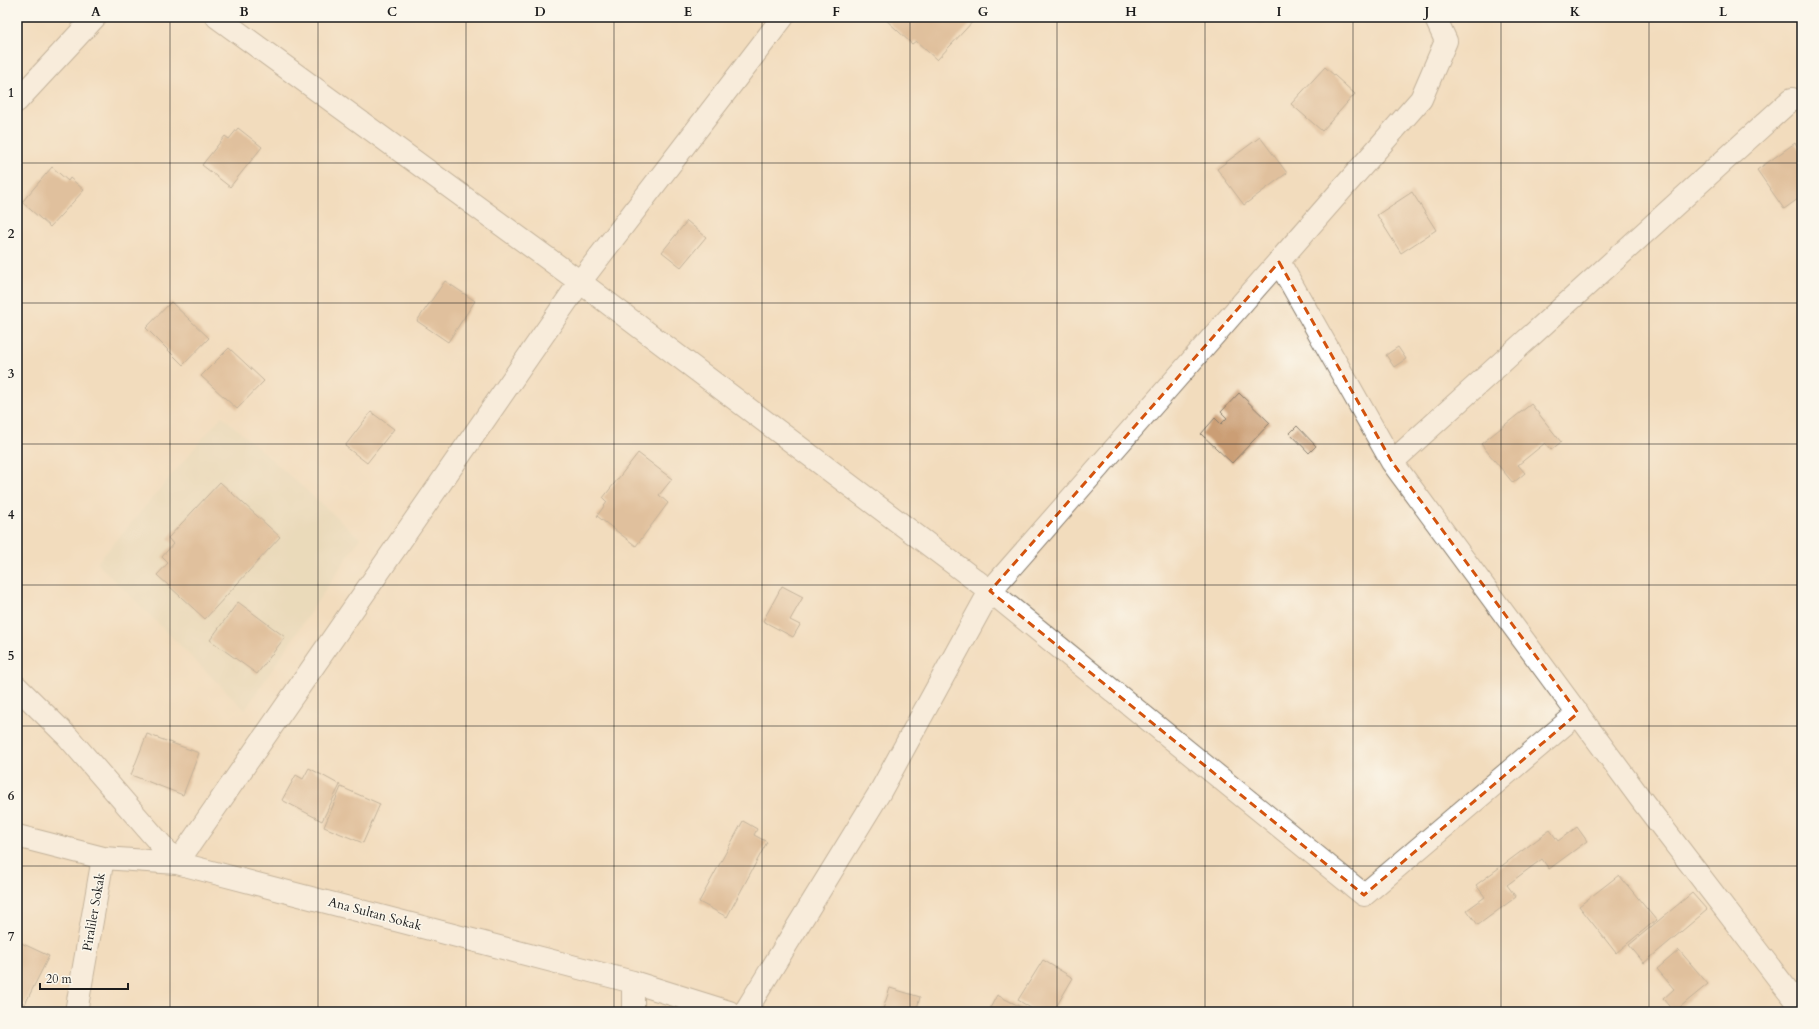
<svg xmlns="http://www.w3.org/2000/svg" width="1819" height="1029" font-family="Cardo,serif">
	<style>
		.built { fill: #e1d7b7 }
		.building { fill: #cb9e75 }
		.lines { fill: none; stroke-linecap: round; stroke-linejoin: round }
		.minor-casing { stroke: #877c6c; stroke-width: 24 }
		.minor { stroke: #fff; stroke-width: 22 }
		.marked { fill: none; stroke: #d4530e; stroke-width: 3; stroke-dasharray: 8 5; stroke-linejoin: round }
		.grid { fill: none; stroke: #1c1c1c; stroke-width: 1; stroke-opacity: 0.55 }
		.labels { text-anchor: middle; dominant-baseline: central; stroke-width: 3; stroke-linejoin: round; paint-order: stroke }
		.street-label { font-size: 13px; fill: #1c1c1c; stroke: #fbf7ec }
		.neatline { fill: none; stroke: #1c1c1c; stroke-width: 1.5 }
		.grid-label { font-size: 13px; text-anchor: middle; font-weight: bold; fill: #1c1c1c }
	</style>
	<rect width="100%" height="100%" fill="#fbf7ec"/>
	<filter id="ink" filterUnits="userSpaceOnUse"><feTurbulence type="fractalNoise" baseFrequency=".025" numOctaves="2"/><feDisplacementMap in="SourceGraphic" scale="8" xChannelSelector="R" yChannelSelector="G"/><feConvolveMatrix kernelMatrix="1 2 1 2 8 2 1 2 1" color-interpolation-filters="sRGB"/></filter>
	<filter id="wash" filterUnits="userSpaceOnUse"><feTurbulence type="fractalNoise" baseFrequency=".012" numOctaves="4" result="noise"/><feDisplacementMap in="SourceGraphic" scale="16" xChannelSelector="R" yChannelSelector="G"/><feGaussianBlur stdDeviation="0.9" result="paint"/><feColorMatrix in="noise" values="0 0 0 0 0 0 0 0 0 0 0 0 0 0 0 0 0 1.4 0 .05"/><feComposite in="paint" operator="in"/></filter>
	<g filter="url(#wash)">
		<rect width="100%" height="100%" fill="#f2dcbd"/>
		<path class="built" d="M222,416L360,538L245,710L97,563Z"/>
		<g id="blocks">
			<path class="building" d="M883,17H977L937,60L916,41L912,44Z
				M1253,17H1266L1260,24Z
				M1325,67L1355,94L1322,131L1291,104Z
				M238,128L262,147L230,187L202,165L225,136L229,139Z
				M1260,137L1287,173L1244,205L1217,169Z
				M1795,143L1802,153V196L1784,209L1757,170Z
				M52,167L68,181L70,178L84,190L50,227L22,202Z
				M1412,192L1436,230L1401,253L1377,215Z
				M687,221L706,237L681,267L662,252Z
				M445,281L475,301L448,342L417,321Z
				M171,302L209,338L183,365L146,328Z
				M1398,347L1406,359L1394,367L1386,355Z
				M229,348L264,381L237,409L201,376Z
				M1239,393L1270,423L1232,463L1201,434L1215,418L1221,424L1227,418L1221,412Z
				M1531,404L1561,442L1551,450L1545,443L1518,465L1525,473L1513,483L1481,444Z
				M371,412L394,429L367,463L345,446Z
				M1297,426L1316,446L1309,453L1290,433Z
				M638,453L672,479L659,495L668,503L636,546L597,516L607,502L603,498Z
				M220,482L280,537L205,619L157,575L168,563L162,557L173,544L168,538Z
				M782,586L803,597L790,620L800,625L793,637L763,621Z
				M238,602L285,637L257,674L210,640Z
				M147,734L199,753L183,795L131,775Z
				M309,768L340,785L322,821L282,800L296,775L303,779Z
				M341,787L380,804L363,843L324,827Z
				M743,821L757,829L754,835L767,842L727,917L699,902Z
				M1577,827L1587,841L1549,869L1542,859L1507,885L1516,897L1478,925L1467,910L1485,897L1476,885L1550,830L1558,841Z
				M1619,875L1656,920L1616,953L1579,906Z
				M1692,893L1707,910L1644,963L1629,945Z
				M17,941L49,956L25,1004L17,1000Z
				M1679,950L1708,984L1674,1012L1663,999L1674,989L1657,969Z
				M1043,960L1073,978L1053,1012H1037L1018,1000Z
				M890,988L920,997L916,1012H882Z
				M997,995L1031,1012H988Z"/>
		</g>
	</g>
	<g filter="url(#ink)">
		<use href="#blocks" fill-opacity="0" stroke="#877c6c" stroke-width="1"/>
		<g class="lines">
			<defs>
				<path id="minor" d="M217,17L580,282L990,591L1364,895L1578,713
					M1792,99L1392,462L1643,802L1801,1008
					M17,101L95,17
					M1279,262L1392,462
					M17,687L68,737L177,863L580,282L783,17
					M17,836L103,858L177,863L633,982L729,1012
					M76,1012L103,858
					M633,1012V982
					M745,1012L880,792L990,591L1421,99L1446,41L1435,17"/>
			</defs>
			<use href="#minor" class="minor-casing"/>
			<use href="#minor" class="minor"/>
		</g>
	</g>
	<path d="M0 0H1819V1029H0ZM1279,262L1392,462L1578,713L1364,895L990,591Z" fill="#f2dcbd" fill-opacity=".55" fill-rule="evenodd"/>
	<path class="marked" d="M1279,262L1392,462L1578,713L1364,895L990,591Z"/>
	<path class="grid" d="M170,17V1012M318,17V1012M466,17V1012M614,17V1012M762,17V1012M910,17V1012M1057,17V1012M1205,17V1012M1353,17V1012M1501,17V1012M1649,17V1012M17,163H1802M17,303H1802M17,444H1802M17,585H1802M17,726H1802M17,866H1802"/>
	<g class="labels">
		<g class="street-label">
			<text transform="translate(94 912) rotate(-80)">Piraliler Sokak</text>
			<text transform="translate(375 914) rotate(15)">Ana Sultan Sokak</text>
		</g>
	</g>
	<rect width="1819" height="1029" fill="none" stroke="#fbf7ec" stroke-width="44"/>
	<path d="M40 983v6h88v-6" fill="none" stroke="#1c1c1c" stroke-width="2"/>
	<text x="46" y="983" font-size="12" fill="#1c1c1c" stroke="#fbf7ec" stroke-width="3" paint-order="stroke">20 m</text>
	<rect x="22" y="22" width="1775" height="985" class="neatline"/>
	<g class="grid-label">
		<text x="96" y="16">A</text>
		<text x="244" y="16">B</text>
		<text x="392" y="16">C</text>
		<text x="540" y="16">D</text>
		<text x="688" y="16">E</text>
		<text x="836" y="16">F</text>
		<text x="983" y="16">G</text>
		<text x="1131" y="16">H</text>
		<text x="1279" y="16">I</text>
		<text x="1427" y="16">J</text>
		<text x="1575" y="16">K</text>
		<text x="1723" y="16">L</text>
		<text x="11" y="97">1</text>
		<text x="11" y="238">2</text>
		<text x="11" y="378">3</text>
		<text x="11" y="519">4</text>
		<text x="11" y="660">5</text>
		<text x="11" y="800">6</text>
		<text x="11" y="941">7</text>
	</g>
</svg>
